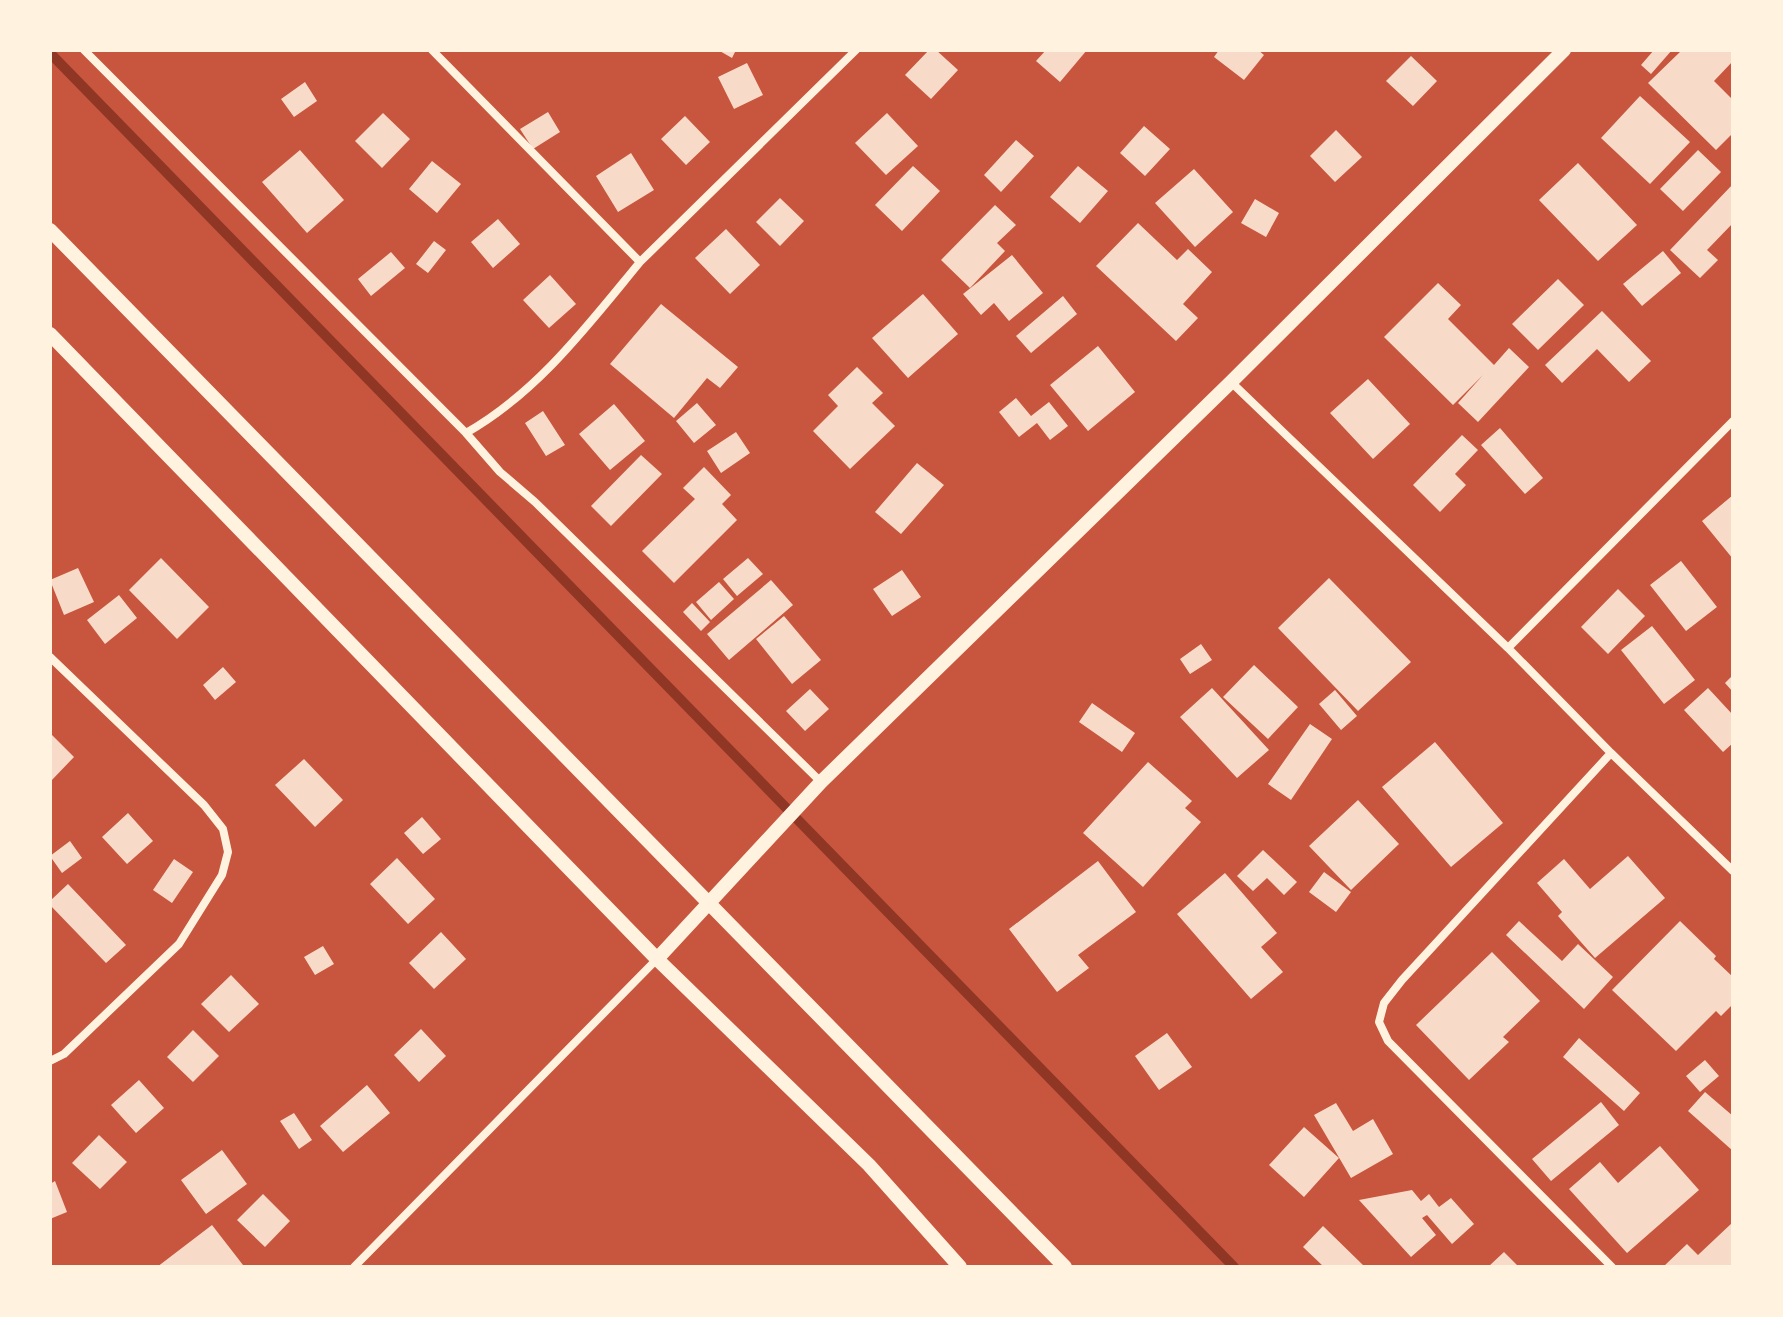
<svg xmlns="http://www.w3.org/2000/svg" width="1783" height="1317" font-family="Signika,sans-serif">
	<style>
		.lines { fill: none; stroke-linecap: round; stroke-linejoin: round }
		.stream { stroke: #8f3625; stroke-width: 10 }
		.building { fill: #f7dbc8 }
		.minor { stroke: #fff3e0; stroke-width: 8 }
		.tertiary { stroke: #fff3e0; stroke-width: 14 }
	</style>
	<rect width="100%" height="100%" fill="#c8553d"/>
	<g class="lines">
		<path class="stream" d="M50,53L1234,1267"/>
	</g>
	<path class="building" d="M718,50H736L732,58Z
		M929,50H936L958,70L931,99L905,75Z
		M1046,50H1087L1060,82L1036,61Z
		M1219,50H1258L1264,55L1244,80L1214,57Z
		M1654,50H1672L1651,74L1641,65Z
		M1682,50H1733V61L1714,81L1733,100V133L1716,150L1648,83Z
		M1411,56L1437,81L1413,106L1386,81Z
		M747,63L763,95L734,109L718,77Z
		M305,82L317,101L294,117L281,99Z
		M1640,96L1690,142L1650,184L1601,138Z
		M548,112L560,132L533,149L520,129Z
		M383,113L410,139L382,168L355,141Z
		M887,113L918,146L886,175L855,143Z
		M685,116L710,142L686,165L661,139Z
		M1144,126L1170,149L1145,176L1120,153Z
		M1336,130L1362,157L1335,182L1310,156Z
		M1016,140L1034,156L1001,192L984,175Z
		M300,150L344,200L307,233L262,182Z
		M1698,150L1721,172L1683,211L1660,189Z
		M631,153L654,190L618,212L596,176Z
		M432,161L461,184L437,213L409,189Z
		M1578,163L1637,225L1598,261L1539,200Z
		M913,166L940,191L902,231L875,205Z
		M1078,166L1108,191L1080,223L1050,197Z
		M1194,169L1233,212L1195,247L1155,203Z
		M1733,184V223L1707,250L1718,260L1700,278L1670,250Z
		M780,198L804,221L780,246L756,222Z
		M1255,199L1279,213L1266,237L1241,223Z
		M995,205L1016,225L997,243L1005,251L970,288L941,260Z
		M498,219L520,244L493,268L471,242Z
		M1138,223L1177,260L1188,249L1212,272L1183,304L1198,318L1176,341L1096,266Z
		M726,229L760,265L730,294L695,258Z
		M434,241L446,250L428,273L416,264Z
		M1663,251L1681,273L1642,306L1623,284Z
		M391,252L405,268L371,296L358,279Z
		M1012,255L1043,293L1009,321L994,303L981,315L963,294Z
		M550,275L576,304L549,328L523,300Z
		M1558,279L1584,305L1538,350L1512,324Z
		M1438,283L1461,305L1448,319L1494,365L1509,348L1529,367L1478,422L1458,403L1483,375L1453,405L1384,337Z
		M923,294L958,334L908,378L872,338Z
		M1063,296L1077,314L1031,353L1016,336Z
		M661,304L738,367L720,388L707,378L674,418L610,364Z
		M1602,311L1651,361L1629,382L1597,349L1562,383L1545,365Z
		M1098,346L1135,392L1088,431L1050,385Z
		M857,367L883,393L872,403L895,426L850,469L813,431L838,406L828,395Z
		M1368,379L1410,424L1373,459L1330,413Z
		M1016,398L1031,416L1049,402L1068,426L1050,440L1037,423L1019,437L999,412Z
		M697,403L716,425L694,443L676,421Z
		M614,404L645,441L610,470L579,434Z
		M543,411L565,445L546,456L525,423Z
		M1500,428L1543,478L1525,494L1481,445Z
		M736,432L750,453L721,473L707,451Z
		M1462,435L1478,450L1455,474L1466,485L1440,512L1413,485Z
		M641,455L662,474L611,526L591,506Z
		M917,463L944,485L901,534L875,512Z
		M704,467L731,495L722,504L737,520L674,583L642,551L695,499L683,488Z
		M1733,495V559L1702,521Z
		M161,558L209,607L177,639L129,590Z
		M748,558L763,574L737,596L723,579Z
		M1681,561L1717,607L1686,631L1650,585Z
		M78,568L94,602L64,615L50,580Z
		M902,570L921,597L892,616L873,589Z
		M1329,578L1411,662L1358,711L1278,628Z
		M771,580L793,605L729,660L707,634Z
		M719,582L734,599L711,620L696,602Z
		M1618,589L1645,616L1608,654L1581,627Z
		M119,595L137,618L105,644L87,620Z
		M692,603L710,622L701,631L683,612Z
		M784,616L821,660L792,684L756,639Z
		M1652,626L1695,680L1664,704L1621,650Z
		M1201,644L1212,660L1190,674L1180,659Z
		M1254,665L1298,707L1268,739L1223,697Z
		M223,667L236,682L215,700L203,685Z
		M1733,675V692L1725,683Z
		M1212,688L1269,750L1237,778L1180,717Z
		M1708,688L1733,715V743L1723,752L1684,710Z
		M810,689L829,709L805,731L786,711Z
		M1335,690L1357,716L1341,730L1319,704Z
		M1092,703L1135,733L1122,752L1079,722Z
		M1310,724L1332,739L1291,800L1268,784Z
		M50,733L74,757L50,782Z
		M1435,742L1503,823L1451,867L1382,787Z
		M304,759L343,800L315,827L275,785Z
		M1148,762L1192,801L1185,808L1201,822L1143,887L1083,833Z
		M1358,800L1399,844L1351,890L1309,846Z
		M128,813L153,841L127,864L102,837Z
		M422,817L441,839L423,854L404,833Z
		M70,841L82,858L62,873L50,856Z
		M1263,850L1297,882L1284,895L1267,878L1253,891L1237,876Z
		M1628,856L1665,898L1595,958L1558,916L1562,912L1537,883L1564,859L1590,889Z
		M397,858L435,899L408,924L370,884Z
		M174,859L193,872L172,903L153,890Z
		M1098,861L1136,912L1078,955L1089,968L1057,992L1009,929Z
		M1324,872L1351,892L1336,912L1309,892Z
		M1225,873L1277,933L1261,947L1283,972L1251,999L1177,914Z
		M68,884L126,945L106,963L50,905V901Z
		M1519,921L1562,961L1578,944L1613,977L1584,1009L1506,935Z
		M1680,921L1716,956L1714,959L1733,977V1004L1721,1016L1716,1011L1676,1051L1612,990Z
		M441,932L466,959L434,989L409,963Z
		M323,946L334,964L315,975L304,957Z
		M1492,952L1540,1001L1503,1037L1509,1042L1469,1080L1416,1025Z
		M231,975L259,1004L229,1032L201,1004Z
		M421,1029L446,1056L419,1082L394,1055Z
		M193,1030L219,1056L193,1082L167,1057Z
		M1167,1033L1192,1067L1159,1090L1135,1056Z
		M1579,1038L1640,1093L1624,1111L1563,1057Z
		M1705,1060L1719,1076L1700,1092L1686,1076Z
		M139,1080L164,1108L136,1133L111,1105Z
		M367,1085L390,1113L343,1152L320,1126Z
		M1705,1092L1733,1116V1151L1688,1111Z
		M1601,1102L1619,1125L1551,1181L1532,1159Z
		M1336,1103L1353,1131L1373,1119L1393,1154L1351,1178L1314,1115Z
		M294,1113L312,1140L299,1149L280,1121Z
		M1304,1127L1339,1158L1304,1197L1269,1165Z
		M99,1135L127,1162L100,1189L72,1163Z
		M1660,1146L1699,1190L1627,1253L1569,1189L1600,1162L1618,1183Z
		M222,1150L247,1184L206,1214L181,1180Z
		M55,1181L67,1212L50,1219V1184Z
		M1412,1190L1421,1201L1429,1194L1439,1207L1451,1198L1474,1224L1452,1244L1427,1215L1422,1218L1436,1235L1411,1257L1359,1200Z
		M263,1194L290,1221L265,1247L237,1220Z
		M1733,1222V1267H1663L1687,1244L1698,1255Z
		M212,1225L243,1265L157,1267Z
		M1323,1226L1365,1267H1324L1303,1247Z
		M1504,1252L1519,1267H1488Z"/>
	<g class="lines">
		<path class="minor" d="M84,50L466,433
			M432,50L640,262L856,50
			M640,262C588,325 538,392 466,433L500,472L535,502L821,782
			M1231,382L1508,648L1611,753L1733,871
			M1508,648L1733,421
			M50,657L204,805L223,829L228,852L222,875L179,944L64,1054L50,1061
			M1611,753L1402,980L1384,1003L1379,1022L1388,1041L1612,1267
			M354,1267L657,959"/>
		<path class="tertiary" d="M50,230L1065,1267
			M50,334L657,959L869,1165L960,1267
			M657,959L821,782L1231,382L1564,50"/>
	</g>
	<rect width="1783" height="1317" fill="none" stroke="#fff3e0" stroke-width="104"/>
</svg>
